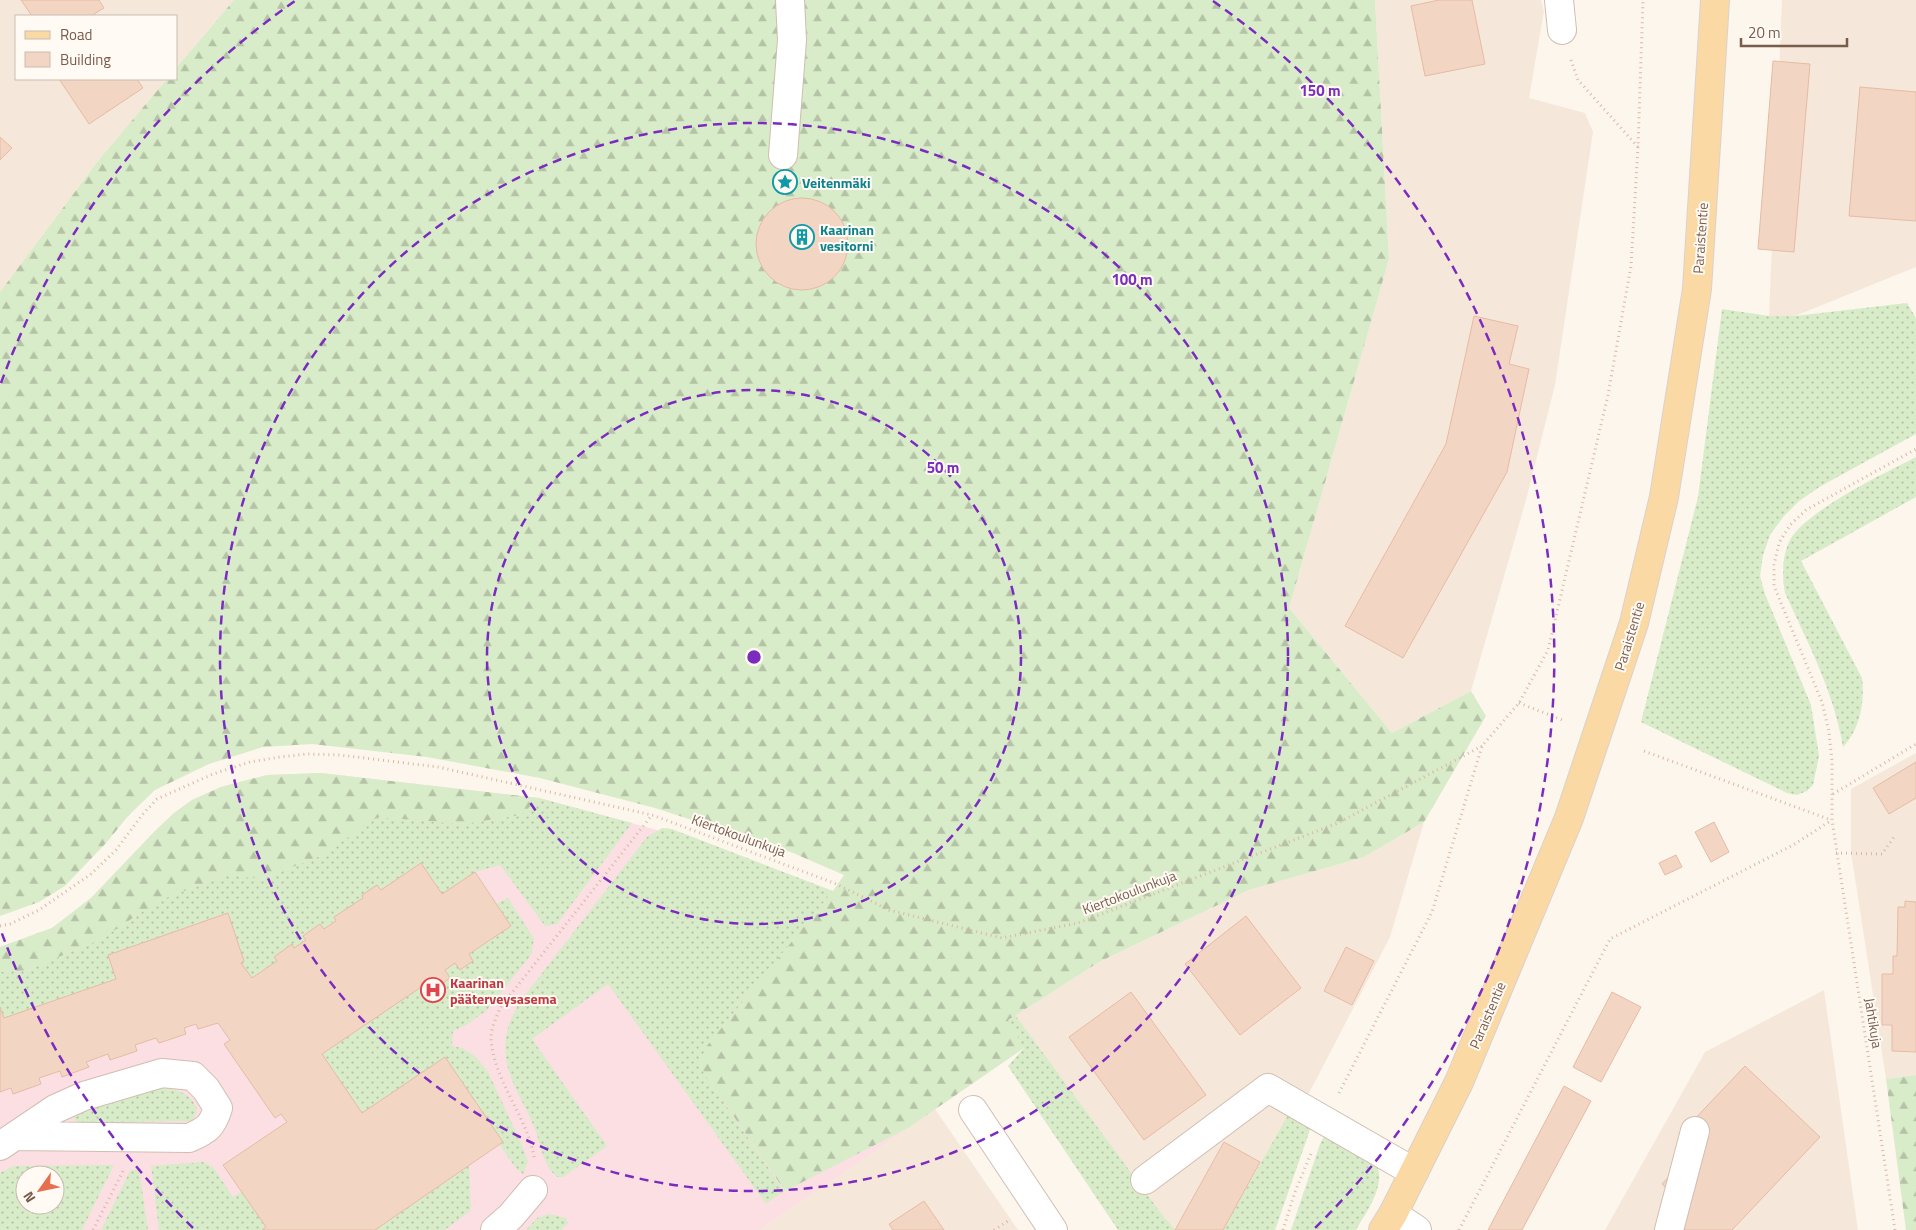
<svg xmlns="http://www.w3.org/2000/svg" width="1916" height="1230" font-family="'Titillium Web',sans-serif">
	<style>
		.residential { fill: #f5e8da }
		.medical { fill: #fbdfe3; fill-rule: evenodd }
		.grass { fill: url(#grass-dots); fill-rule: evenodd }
		.forest { fill: url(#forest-firs) }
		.building { fill: #f3d5c3; stroke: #e6bba3 }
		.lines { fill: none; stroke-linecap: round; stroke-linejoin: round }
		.minor-casing { stroke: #d1beb0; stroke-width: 30 }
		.major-casing { stroke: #dad1cd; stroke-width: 30 }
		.path { stroke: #d9b8a5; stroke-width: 3; stroke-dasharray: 1 4; stroke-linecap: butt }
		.minor { stroke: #fff; stroke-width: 28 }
		.major { stroke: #fbd9a5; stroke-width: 28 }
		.ring { fill: none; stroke: #7b2cbf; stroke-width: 2.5; stroke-dasharray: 9 6 }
		.labels { text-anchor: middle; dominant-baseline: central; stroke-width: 4; stroke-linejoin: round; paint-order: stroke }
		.culture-label { font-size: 14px; font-weight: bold; fill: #0d838f; stroke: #fffaf3; text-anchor: start }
		.street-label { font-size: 14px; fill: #7a5c4d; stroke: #fffaf3 }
		.health-label { font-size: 14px; font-weight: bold; fill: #be3a42; stroke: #fffaf3; text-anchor: start }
		.centre { fill: #7b2cbf; stroke: #fffaf3; stroke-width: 2.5 }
		.ring-label { font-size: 15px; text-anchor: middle; font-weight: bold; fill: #7b2cbf; stroke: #fffaf3; stroke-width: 4; stroke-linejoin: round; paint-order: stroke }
	</style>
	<defs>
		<pattern id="grass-dots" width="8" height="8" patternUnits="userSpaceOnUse" patternTransform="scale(1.25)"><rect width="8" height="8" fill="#d8ecc9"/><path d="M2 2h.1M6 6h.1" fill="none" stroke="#b4c2a5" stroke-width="1.8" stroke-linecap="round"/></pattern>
		<pattern id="forest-firs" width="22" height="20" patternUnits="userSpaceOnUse" patternTransform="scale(1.25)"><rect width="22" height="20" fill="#d8ecc9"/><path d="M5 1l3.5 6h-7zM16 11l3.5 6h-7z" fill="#b4c2a5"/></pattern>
	</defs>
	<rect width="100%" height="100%" fill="#fdf6ec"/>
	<path class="residential" d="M0,0H234L176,68V16H16V79H167L101,157L0,292Z
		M1375,0H1541L1544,11L1529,98L1585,113L1593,132L1555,385L1526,500L1471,691L1392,733L1289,608L1389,259Z
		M1782,0H1916V267L1795,316H1769Z
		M1916,753V1075L1886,1079L1851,852V789Z
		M1424,822L1390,937L1317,1078L1235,1230H1164L1007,1020L1099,962L1249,890L1364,857Z
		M1824,990L1858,1230H1605L1705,1052Z
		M935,1109L1018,1230H760Z"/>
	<path class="medical" d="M321,773L539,798L657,830L882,918L884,1086L908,1128L760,1230H0V947L52,928L91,898L156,830L174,813L192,800L221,787L267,775ZM25,1175H55V1205H25Z"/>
	<path class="grass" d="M1907,303L1916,318V434L1821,486L1799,501L1783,517L1770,535L1763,555L1760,576L1765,594L1811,705L1819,756L1813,785L1807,791L1797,795L1787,793L1641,722L1698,497L1722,309L1769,316H1795Z
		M1916,457V497L1801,561L1862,678C1865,702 1860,729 1843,747C1834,692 1808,643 1785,593C1782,576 1782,560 1788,544C1800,513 1885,473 1916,457Z
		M539,798L632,823L557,924L545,926L500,865L475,872L442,894L421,863L381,890L377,885L362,895L363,898L324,929L320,924L303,935L306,940L294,948L291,945L274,956L277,961L252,978L241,963L244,960L228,913L108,955L116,979L4,1018L0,1007V972L28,970L101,939L160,900L228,875L263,879L320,856L378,817L462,824L521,815Z
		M662,828L672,829L833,891L706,1047L701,1061L702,1070L784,1191L766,1204L608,984L532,1039L607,1146L563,1177H557C543,1165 541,1146 535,1129C526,1106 509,1083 506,1058C503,1035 509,1022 519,1003L647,837Z
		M508,898L534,939L531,955L486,1011L466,1025L453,1031L452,1046L462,1048L475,1056L488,1072L522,1145L528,1162L523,1174L515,1167L499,1144L362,1113L322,1054L433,979L439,986L450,978L445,970L455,963L460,970L473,961L469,954L511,926L496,904Z
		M1015,1015L1160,1212L1175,1230H1118L1008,1066L1024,1048L1007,1020Z
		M161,1088C177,1089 190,1093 197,1108L195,1116L190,1121L78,1123L74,1120V1115L80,1107Z
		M1288,1115L1311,1127L1275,1230H1223Z
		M1327,1130C1339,1137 1361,1147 1370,1156C1393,1177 1367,1210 1356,1230H1291L1320,1144Z
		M203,1162L213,1167L233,1197L242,1192L266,1227L262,1230H159L151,1166Z
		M114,1165L82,1230H0V1173L13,1166ZM25,1175H55V1205H25Z
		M469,1166L471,1210L445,1230H375Z
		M139,1169L148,1230H101L130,1171Z
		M549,1214L566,1218L568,1223L561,1230H526L537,1218Z"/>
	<path class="forest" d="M234,0H1375L1389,259L1289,608L1392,733L1471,691L1486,716L1424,822L1364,857L1249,890L1099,962L1008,1020L1024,1048L908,1128L785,1191L702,1070L701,1061L706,1047L833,891L844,875L793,853L655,808L540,778L427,757L312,744L263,747L209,764L155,790L128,816L107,842L65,886L39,902L0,916V292L101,157L167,79H176V68Z
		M321,773L539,798L521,815L462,824L378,817L320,856L263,879L228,875L160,900L101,939L28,970L0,972V947L52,928L91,898L156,830L174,813L192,800L221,787L267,775Z
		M1916,1075V1230H1906L1886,1079Z"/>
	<path class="building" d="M21,0H99L104,8L94,14L95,16H32Z
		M1439,0H1472L1485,64L1425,76L1411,6Z
		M1773,61L1810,64L1794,252L1758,249Z
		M59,79H137L143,88L89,124Z
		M1860,87L1916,92V221L1849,216Z
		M0,137L12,148L0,160Z
		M756 244a46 46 0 1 1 92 0a46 46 0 1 1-92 0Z
		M1474,316L1518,326L1509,364L1529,369L1507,472L1403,658L1345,626L1446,444Z
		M1916,762V798L1889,814L1873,788Z
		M1714,822L1729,852L1711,862L1695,832Z
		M1676,855L1682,867L1665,875L1659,863Z
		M421,863L442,894L475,872L511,926L469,954L473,961L460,970L455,963L445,970L450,978L439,986L433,979L322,1054L362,1113L445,1057L503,1142L375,1230H262L266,1227L223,1165L287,1122L281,1114L275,1118L224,1044L230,1040L218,1023L198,1029L196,1024L184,1028L186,1034L159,1043L156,1038L135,1045L137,1051L110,1060L108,1054L86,1062L89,1067L62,1077L60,1071L39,1078L41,1084L13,1094L11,1088L0,1092V1007L4,1018L116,979L108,955L228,913L244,961L241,963L252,978L277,961L274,957L292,944L294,948L306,940L303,936L320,924L324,929L336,921L334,917L363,898L362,895L377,885L381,890Z
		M1905,901L1916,902V1052L1892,1051V1025H1882V974H1893V956H1897L1898,907H1905Z
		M1246,916L1301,988L1240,1035L1185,964Z
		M1346,947L1374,961L1352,1005L1324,991Z
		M1131,992L1206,1095L1144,1140L1069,1037Z
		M1612,992L1641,1007L1601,1082L1573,1067Z
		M1745,1066L1820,1137L1732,1230H1673L1685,1206L1662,1184L1703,1140L1688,1126Z
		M1564,1086L1591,1101L1522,1230H1488Z
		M1224,1142L1260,1162L1223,1230H1175Z
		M924,1201L944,1230H893L889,1224Z"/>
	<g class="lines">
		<defs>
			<path id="minor" d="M1559,0L1562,30
				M783,155L792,40L790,0
				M973,1110L1053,1230
				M0,1146L55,1109L84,1096L162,1073L193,1076L206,1089L218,1108C212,1127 207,1130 189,1138L17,1136
				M1145,1180L1268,1088L1414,1172
				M1393,1214L1417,1230
				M495,1230L511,1216L533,1190
				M1669,1230L1695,1131"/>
			<path id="major" d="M1383,1230L1393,1214L1459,1082L1569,818L1634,623L1664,497L1697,289L1715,0"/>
		</defs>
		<use href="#minor" class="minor-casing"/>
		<use href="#major" class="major-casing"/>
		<path class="path" d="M1571,60L1578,80L1638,147
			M1519,703L1565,721
			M1644,751L1831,820
			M1833,794L1916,744
			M1836,853L1882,854L1894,837
			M0,926L10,924L39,910L91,874L116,850L142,815L157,799L213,774L250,762L280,757L307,754L340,755L438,767L652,815L834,883L889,910L1002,938L1078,923L1338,823L1482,746
			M1339,1093L1432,912L1482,746L1519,703L1548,650L1608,395L1631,266L1638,147L1643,0
			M534,1157C528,1118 492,1078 491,1037C491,1028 497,1016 500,1008L652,815
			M93,1230L123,1171
			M994,1230L1008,1221
			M1283,1230L1295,1192L1312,1151
			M1459,1230L1610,939L1793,845L1832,820
			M1895,1230L1832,820V761L1829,732L1822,702L1774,586V565L1779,543L1790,525L1806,510L1916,449"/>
		<use href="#minor" class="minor"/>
		<use href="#major" class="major"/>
	</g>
	<g class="ring">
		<circle cx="754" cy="657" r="267"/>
		<circle cx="754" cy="657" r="534"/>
		<path d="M193 1228A801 801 0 0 1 1 931M1 383A801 801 0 0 1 295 1M1213 1A801 801 0 0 1 1315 1228"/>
	</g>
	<defs>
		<symbol id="sight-ring" viewBox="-11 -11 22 22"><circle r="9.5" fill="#fffaf3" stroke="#0f9aa8" stroke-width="1.5"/><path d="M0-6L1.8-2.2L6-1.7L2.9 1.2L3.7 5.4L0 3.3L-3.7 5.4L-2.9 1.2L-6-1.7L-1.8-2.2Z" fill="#0f9aa8"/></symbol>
		<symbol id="building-ring" viewBox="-11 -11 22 22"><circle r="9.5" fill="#fffaf3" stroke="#0f9aa8" stroke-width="1.5"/><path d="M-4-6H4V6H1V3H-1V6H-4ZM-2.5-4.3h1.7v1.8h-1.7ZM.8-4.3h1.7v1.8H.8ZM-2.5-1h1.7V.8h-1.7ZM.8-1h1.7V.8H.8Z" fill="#0f9aa8"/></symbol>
		<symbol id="hospital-ring" viewBox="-11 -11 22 22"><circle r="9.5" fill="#fffaf3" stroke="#e0444e" stroke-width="1.5"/><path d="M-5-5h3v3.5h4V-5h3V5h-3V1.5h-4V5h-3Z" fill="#e0444e"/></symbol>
	</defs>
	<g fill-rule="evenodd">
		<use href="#sight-ring" x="771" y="168" width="28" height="28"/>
		<use href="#building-ring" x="788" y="223" width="28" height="28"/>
		<use href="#hospital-ring" x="419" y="976" width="28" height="28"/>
	</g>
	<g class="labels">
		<g class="culture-label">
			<text x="802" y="182">Veitenmäki</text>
			<text x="820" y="229">Kaarinan<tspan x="820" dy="16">vesitorni</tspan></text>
		</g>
		<g class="street-label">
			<text transform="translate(1700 238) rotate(-86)">Paraistentie</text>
			<text transform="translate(1629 636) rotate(-73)">Paraistentie</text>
			<text transform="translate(739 835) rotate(20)">Kiertokoulunkuja</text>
			<text transform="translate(1129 892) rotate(-21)">Kiertokoulunkuja</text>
			<text transform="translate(1487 1015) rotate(-67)">Paraistentie</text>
			<text transform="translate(1874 1023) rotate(81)">Jahtikuja</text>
		</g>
		<g class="health-label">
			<text x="450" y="982">Kaarinan<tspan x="450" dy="16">pääterveysasema</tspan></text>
		</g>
	</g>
	<circle cx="754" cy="657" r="8" class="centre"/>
	<g class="ring-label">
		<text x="1320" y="96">150 m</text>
		<text x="1132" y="285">100 m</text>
		<text x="943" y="473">50 m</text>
	</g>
	<rect x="15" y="15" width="162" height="65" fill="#fffaf3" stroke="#cabbb1"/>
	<rect x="25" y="31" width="25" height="8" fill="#fbd9a5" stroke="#cabbb1"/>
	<text x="60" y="40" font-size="15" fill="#7a5c4d">Road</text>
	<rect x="25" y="52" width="25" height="15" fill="#f3d5c3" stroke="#cabbb1"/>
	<text x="60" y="65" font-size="15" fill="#7a5c4d">Building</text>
	<g transform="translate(40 1190) rotate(237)"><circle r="24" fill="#fffaf3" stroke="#cabbb1"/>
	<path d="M0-4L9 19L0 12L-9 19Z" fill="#e76f51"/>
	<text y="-8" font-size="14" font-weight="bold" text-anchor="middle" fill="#7a5c4d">N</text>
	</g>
	<path d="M1741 38v8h106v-8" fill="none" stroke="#7a5c4d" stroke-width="2.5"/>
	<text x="1748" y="38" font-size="15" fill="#7a5c4d" stroke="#fffaf3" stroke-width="4" paint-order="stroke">20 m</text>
</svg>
